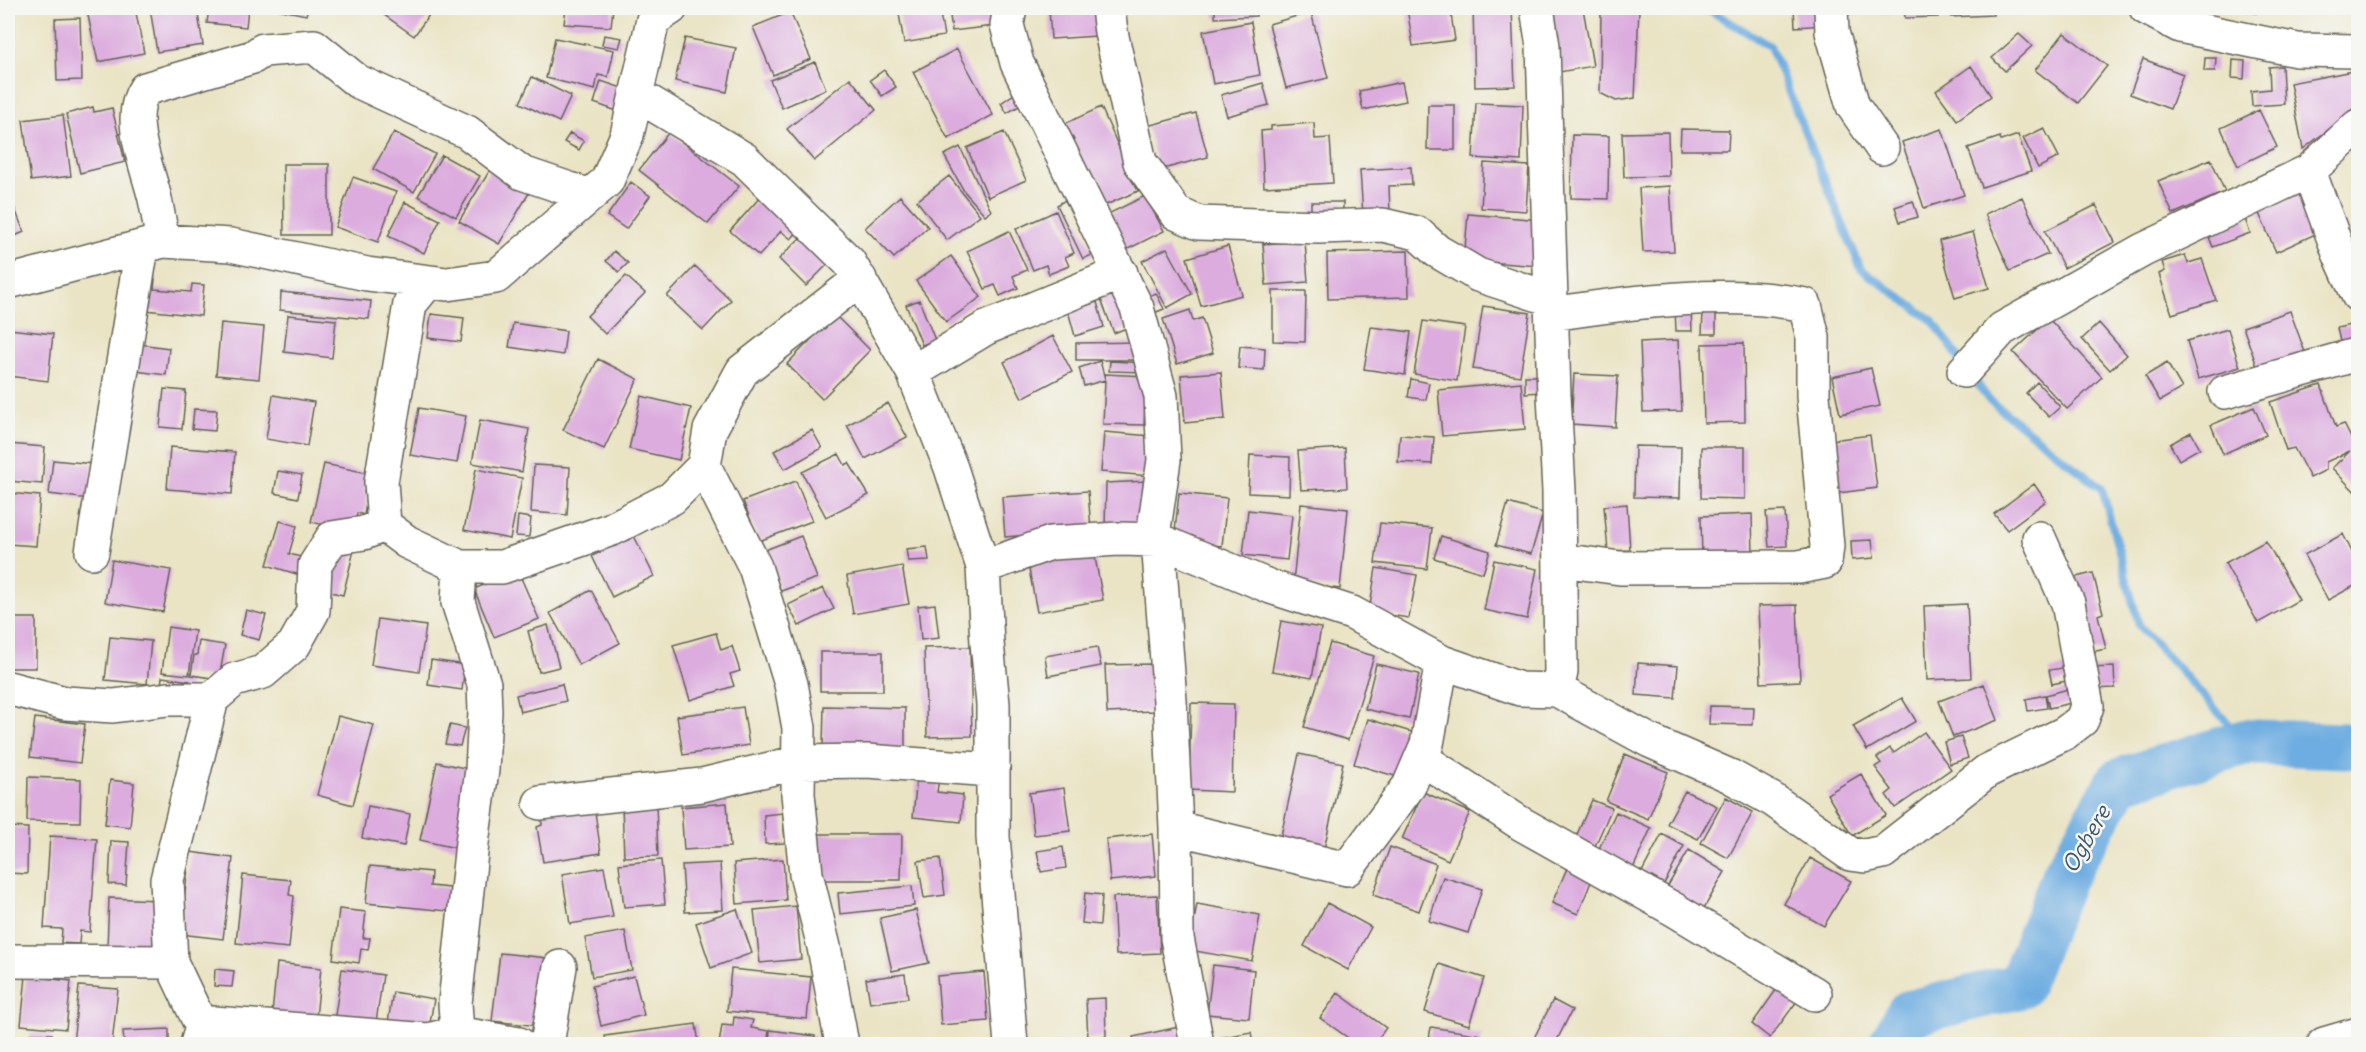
<svg xmlns="http://www.w3.org/2000/svg" width="2366" height="1052" font-family="Delius,sans-serif">
	<style>
		.lines { fill: none; stroke-linecap: round; stroke-linejoin: round }
		.stream { stroke: #6eade1; stroke-width: 8 }
		.river { stroke: #6eade1; stroke-width: 46 }
		.building { fill: #dcacde }
		.minor-casing { stroke: #646257; stroke-width: 36 }
		.minor { stroke: #fff; stroke-width: 33 }
		.labels { text-anchor: middle; dominant-baseline: central; stroke-width: 5; stroke-linejoin: round; paint-order: stroke }
		.water-label { font-size: 22px; font-style: italic; fill: #3d566b; stroke: #f6f6f2 }
	</style>
	<rect width="100%" height="100%" fill="#f6f6f2"/>
	<filter id="ink" filterUnits="userSpaceOnUse"><feTurbulence type="fractalNoise" baseFrequency=".0167" numOctaves="2"/><feDisplacementMap in="SourceGraphic" scale="12" xChannelSelector="R" yChannelSelector="G"/><feConvolveMatrix kernelMatrix="1 2 1 2 8 2 1 2 1" color-interpolation-filters="sRGB"/></filter>
	<filter id="wash" filterUnits="userSpaceOnUse"><feTurbulence type="fractalNoise" baseFrequency=".008" numOctaves="4" result="noise"/><feDisplacementMap in="SourceGraphic" scale="24" xChannelSelector="R" yChannelSelector="G"/><feGaussianBlur stdDeviation="1.35" result="paint"/><feColorMatrix in="noise" values="0 0 0 0 0 0 0 0 0 0 0 0 0 0 0 0 0 1.4 0 .05"/><feComposite in="paint" operator="in"/></filter>
	<g filter="url(#wash)">
		<rect width="100%" height="100%" fill="#eae4c5"/>
		<g class="lines">
			<path class="stream" d="M1706,8L1770,46L1861,269L1933,321L1962,362
				M1971,374L1988,399L2102,489L2139,625L2245,742"/>
			<path class="river" d="M1891,1044L1909,1013L2020,986L2064,876L2119,781L2245,742L2358,746"/>
		</g>
		<g id="blocks">
			<path class="building" d="M102,8H135L144,53L98,62L87,11Z
				M150,8H197L203,45L157,52Z
				M209,8H248L246,27L207,23Z
				M272,8H308L306,15Z
				M388,8H434L414,36L383,14Z
				M566,8H613L611,27L564,24Z
				M898,8H939L944,36L904,43Z
				M949,8H992L994,26L952,31Z
				M1049,8H1095L1097,36L1051,39Z
				M1215,8H1255L1256,16L1215,18Z
				M1407,8H1450L1455,40L1413,46Z
				M1473,8H1512L1515,86L1475,87Z
				M1543,8H1583L1593,66L1554,73Z
				M1601,8L1639,9L1635,98L1616,101L1600,93Z
				M1794,8H1825L1826,25L1795,27Z
				M1845,8H1897V13L1845,14Z
				M1904,8H1938V17L1905,18Z
				M1951,8H1992L1993,15L1951,17Z
				M2229,8H2256V13Z
				M790,12L811,59L773,75L753,27Z
				M1311,12L1328,78L1286,88L1269,24Z
				M80,18L82,80L57,81L55,19Z
				M1251,22L1260,75L1213,84L1203,31Z
				M2064,33L2107,66L2078,103L2035,70Z
				M2019,34L2032,46L2005,71L1992,58Z
				M604,35L622,38L619,48L602,45Z
				M555,38L614,50L608,77L598,75L595,90L546,78Z
				M685,38L736,48L727,92L675,81Z
				M957,49L993,115L948,139L913,72Z
				M2205,58H2216L2215,71H2204Z
				M2143,59L2183,74L2170,109L2130,94Z
				M2233,60L2245,61L2244,79L2232,78Z
				M815,62L826,89L782,108L770,80Z
				M1971,66L1991,96L1957,120L1936,91Z
				M2282,66L2284,104L2252,106L2251,91L2270,89L2269,67Z
				M884,70L896,87L882,96L870,80Z
				M2358,70V107L2303,149L2290,83Z
				M532,77L571,96L559,122L520,103Z
				M850,78L876,110L814,161L787,129Z
				M601,81L625,89L617,111L594,103Z
				M1402,82L1406,101L1363,110L1359,91Z
				M1263,83L1269,105L1227,116L1221,95Z
				M1014,94L1021,105L1007,113L1001,103Z
				M1476,103L1523,105L1521,161L1473,158Z
				M1428,105H1455V150H1427Z
				M93,107L94,112L112,108L125,162L80,173L66,114Z
				M1101,107L1138,191L1099,208L1062,125Z
				M2259,110L2277,147L2238,166L2221,128Z
				M1196,113L1208,157L1159,170L1147,126Z
				M63,115L71,176L31,181L23,120Z
				M1314,123L1315,139L1330,138L1333,183L1264,187L1261,131L1271,130V126Z
				M2044,128L2059,157L2038,168L2023,138Z
				M1681,129L1729,130L1728,150H1680Z
				M1942,129L1964,195L1924,208L1902,142Z
				M394,132L435,154L414,192L373,169Z
				M669,132L739,186L708,224L639,170Z
				M1004,132L1026,180L988,197L967,148Z
				M1668,132L1669,176L1624,177L1622,133Z
				M570,133L584,141L579,150L564,142Z
				M1572,135L1609,136L1608,199L1571,198Z
				M2018,135L2031,171L1982,187L1968,148L2000,137L2001,141Z
				M960,147L991,211L985,215L964,191L944,155Z
				M442,155L480,176L456,217L418,196Z
				M2211,159L2225,192L2173,214L2158,181Z
				M1484,163L1529,166L1526,211L1481,208Z
				M283,164H329V235H284Z
				M1411,167L1412,185L1389,186L1390,214L1363,215L1360,170Z
				M490,170L529,193L499,244L459,221Z
				M949,176L980,215L947,240L917,201Z
				M353,177L396,192L378,242L335,227Z
				M631,182L650,196L626,229L607,216Z
				M1670,186L1674,251L1643,252L1639,188Z
				M2301,191L2320,232L2276,252L2258,211Z
				M763,194L806,223L791,239L781,231L759,256L730,231Z
				M900,196L928,227L894,258L865,228Z
				M1145,196L1164,231L1126,250L1108,214Z
				M2022,197L2048,254L2010,271L1985,214Z
				M11,199L24,232L8,239V200Z
				M1067,199L1094,254L1083,259L1057,205Z
				M1913,201L1918,217L1900,222L1895,207Z
				M405,202L440,220L424,253L388,236Z
				M1311,202H1343V219L1311,218Z
				M2096,205L2115,242L2064,268L2045,231Z
				M1056,211L1074,253L1065,257L1069,266L1049,274L1046,265L1033,270L1016,229Z
				M2243,213L2250,233L2213,247L2205,227Z
				M1468,214L1541,220L1538,266L1464,260Z
				M809,229L836,256L806,286L779,259Z
				M1009,231L1027,270L1013,276L1018,288L1000,296L995,285L985,289L967,251Z
				M1973,232L1989,288L1955,298L1939,241Z
				M1305,241L1308,282L1266,285L1263,244Z
				M1228,246L1242,295L1201,306L1187,258Z
				M1167,248L1192,294L1167,308L1142,261Z
				M614,251L628,263L619,272L606,261Z
				M1408,251L1409,297L1328,299L1327,253Z
				M2185,255L2188,263L2202,259L2216,300L2172,314L2159,274L2165,271L2162,262Z
				M951,256L981,297L946,322L916,281Z
				M695,266L731,300L703,330L667,296Z
				M626,276L645,293L605,334L587,316Z
				M139,277L155,279L154,289L191,292L192,284L204,285L201,316L136,309Z
				M1118,284L1134,325L1114,333L1098,292Z
				M1273,291H1306L1305,342L1273,341Z
				M281,292L371,301L369,319L280,310Z
				M1156,293L1164,309L1154,313L1147,297Z
				M919,300L935,340L922,345L906,305Z
				M1097,302L1104,327L1075,336L1068,311Z
				M1483,306L1530,313L1520,376L1473,369Z
				M1675,309H1691L1692,331H1676Z
				M1190,310L1193,321L1202,318L1213,353L1177,364L1163,319Z
				M2290,311L2306,355L2259,372L2243,327Z
				M1703,312L1716,313V334H1702Z
				M431,314L464,318L461,342L428,338Z
				M288,315L336,320L332,358L284,352Z
				M835,315L870,350L822,399L787,364Z
				M2049,319L2102,377L2067,409L2013,352Z
				M1423,321L1465,327L1457,381L1414,374Z
				M221,323L264,327L259,379L216,375Z
				M513,323L566,331L563,355L509,347Z
				M2099,323L2127,355L2110,370L2082,339Z
				M2355,324L2358,341L2341,346L2337,328Z
				M1371,327L1411,332L1405,375L1364,369Z
				M9,329L53,334L48,381L8,376Z
				M2228,329L2240,367L2198,379L2187,341Z
				M1053,336L1072,372L1022,398L1004,362Z
				M1678,340L1682,411L1643,412L1640,342Z
				M1143,342V360H1076V343Z
				M1744,343L1745,422L1704,423L1702,344Z
				M139,344L169,348L166,375L136,371Z
				M1240,346L1265,348L1264,370L1238,368Z
				M598,359L638,379L604,449L563,430Z
				M1100,361L1105,379V374L1146,376L1144,425L1103,424L1105,380L1084,386L1079,368Z
				M1110,361L1148,363V372L1109,371Z
				M2167,363L2182,388L2160,401L2145,376Z
				M1871,368L1880,406L1840,414L1832,377Z
				M1221,372L1225,419L1185,423L1181,375Z
				M1574,374L1618,376L1615,427L1571,424Z
				M1525,376H1542V392L1525,393Z
				M1411,379L1429,383L1426,400L1408,397Z
				M1521,382L1525,429L1442,436L1438,390Z
				M2037,382L2060,407L2049,417L2026,393Z
				M2321,385L2336,427L2344,424L2355,446L2358,442V495L2332,468L2350,451L2326,462V470L2310,478L2294,448L2286,450L2270,402Z
				M164,389L186,391L182,429L160,427Z
				M273,395L314,402L307,446L266,439Z
				M641,396L691,408L679,460L629,449Z
				M888,403L907,437L865,459L847,425Z
				M2254,407L2266,435L2223,454L2211,425Z
				M419,408L466,416L457,463L410,455Z
				M194,409L217,410L215,431L192,429Z
				M480,420L529,429L522,472L472,463Z
				M812,430L822,448L785,469L774,451Z
				M1104,432L1151,436V476L1101,472Z
				M2191,432L2200,448L2179,460L2170,444Z
				M1400,435L1434,437L1432,464L1398,462Z
				M1870,435L1877,488L1831,494L1824,441Z
				M8,444L45,447L42,484L8,481Z
				M1635,446L1681,447L1680,498L1634,497Z
				M170,447L235,452L232,494L167,489Z
				M1701,447H1745V499L1701,498Z
				M1345,448L1347,488L1301,490L1298,451Z
				M839,454L845,465L849,463L869,495L826,517L802,472Z
				M1250,455L1290,457L1289,495L1248,493Z
				M53,460L93,464L89,499L49,494Z
				M324,464L368,473L364,493L368,494L364,515L357,513L354,531L311,522Z
				M534,465L570,467L567,515L531,512Z
				M476,469L522,478L510,539L464,530Z
				M278,471L302,475L298,498L274,493Z
				M796,481L812,521L759,541L743,501Z
				M1147,481V528L1105,529L1106,483Z
				M2034,484L2046,501L2007,530L1994,514Z
				M1088,491L1091,530L1005,537L1002,497Z
				M8,493L40,496L36,546L8,544Z
				M1179,493L1227,498L1222,546L1174,541Z
				M1508,503L1543,513L1531,554L1496,545Z
				M1301,504L1348,509L1340,589L1293,583Z
				M1627,504L1630,550L1608,551L1604,506Z
				M1248,510L1292,515L1287,560L1243,555Z
				M1785,511L1787,546L1769,547L1766,512Z
				M1752,514L1753,557L1702,559L1701,516Z
				M518,516L531,518L529,537L516,536Z
				M280,521L297,526L289,554L305,558L300,575L267,565Z
				M1380,523L1432,528L1427,569L1375,563Z
				M2343,534L2358,564V584L2328,600L2304,555Z
				M634,536L654,576L612,597L592,556Z
				M801,536L817,578L781,591L765,550Z
				M1441,536L1490,551L1483,573L1434,558Z
				M1872,540L1874,558L1852,560L1851,541Z
				M335,541L355,546L343,595L323,590Z
				M2266,541L2299,600L2258,623L2225,563Z
				M927,547L929,560L908,561L906,549Z
				M1094,552L1103,600L1037,612L1028,564Z
				M112,560L171,570L163,612L105,602Z
				M1494,560L1537,569L1527,619L1484,610Z
				M902,566L909,604L853,614L847,576Z
				M1376,568L1417,575L1409,618L1369,612Z
				M518,571L539,619L494,637L474,589Z
				M2093,573L2103,613L2098,615L2106,649L2086,653L2068,579Z
				M823,588L834,609L799,626L788,605Z
				M591,590L620,643L579,665L550,613Z
				M935,604L939,638L921,640L918,606Z
				M1967,604L1971,678L1927,680L1924,606Z
				M1797,605L1800,681L1761,683L1758,606Z
				M246,610L266,615L259,640L240,635Z
				M8,618H36V668H8Z
				M378,619L426,626L419,672L371,665Z
				M1281,621L1321,628L1312,678L1272,671Z
				M548,625L559,667L539,672L528,631Z
				M168,627L195,631L189,675L162,672Z
				M716,633L721,650L732,646L740,671L730,674L734,686L690,700L673,645Z
				M110,637L151,641L147,684L105,680Z
				M199,641L225,645L219,679L191,675L194,655H197Z
				M1330,643L1374,656L1348,740L1304,727Z
				M970,647L972,736L927,737L924,648Z
				M1097,647L1101,666L1048,676L1045,656Z
				M820,652H883V691H820Z
				M431,660L465,665L462,690L428,685Z
				M1638,663L1678,666L1675,698L1636,695Z
				M1151,664L1154,711L1107,713L1105,665Z
				M1376,664L1419,674L1409,719L1365,709Z
				M2069,667L2071,680L2052,684L2049,670Z
				M2114,667L2115,688L2090,689L2089,668Z
				M162,677L190,681L188,697L160,693Z
				M562,684L566,701L520,712L516,695Z
				M1984,684L1998,720L1953,737L1939,701Z
				M2072,688L2076,702L2049,708L2046,695Z
				M2045,695L2047,708L2028,711L2026,699Z
				M1902,698L1916,721L1867,750L1853,726Z
				M1191,703L1234,704L1232,792L1189,790Z
				M824,706L905,708V748L823,746Z
				M1710,706L1754,707L1753,725L1709,724Z
				M743,707L749,745L683,755L677,716Z
				M338,716L374,725L353,805L317,795Z
				M35,718L85,724L80,763L30,757Z
				M1368,719L1418,734L1405,779L1354,764Z
				M450,725L465,728L460,746L445,744Z
				M1924,732L1951,769L1895,808L1886,795L1892,790L1875,767L1881,763L1877,758L1890,748L1894,753Z
				M1961,737L1968,758L1950,764L1944,742Z
				M1299,754L1343,763L1324,849L1280,840Z
				M1625,754L1668,772L1648,819L1606,801Z
				M437,762L478,771L460,849L420,840Z
				M1861,774L1886,815L1852,836L1827,794Z
				M917,776L939,778L937,792L963,795L961,822L913,817Z
				M28,777L81,779L80,822L27,821Z
				M110,780L134,783L130,827L105,824Z
				M1064,788L1070,831L1034,835L1029,793Z
				M1685,791L1717,806L1698,839L1667,824Z
				M1423,792L1470,812L1448,860L1402,839Z
				M1726,797L1753,812L1728,858L1701,843Z
				M1592,800L1612,808L1591,855L1572,846Z
				M656,803L658,856L624,857L622,805Z
				M727,803L730,847L684,850L681,807Z
				M594,805L601,853L543,862L537,827L542,825L541,813Z
				M368,806L410,814L404,846L362,838Z
				M1616,812L1651,828L1632,871L1596,855Z
				M783,813L785,843L765,844L764,815Z
				M8,827L28,828L27,874L8,873Z
				M818,834H902L901,880H818Z
				M1152,834L1156,876L1110,881L1106,839Z
				M1662,834L1684,846L1664,884L1642,872Z
				M50,836L97,839L90,932L80,931L79,944L61,943L62,929L44,928Z
				M111,841L129,842L126,885L109,884Z
				M1063,847L1066,868L1041,872L1037,851Z
				M1390,847L1436,864L1419,911L1373,895Z
				M1689,850L1725,872L1700,915L1663,894Z
				M190,852L233,858L223,939L180,934Z
				M940,858L945,895L924,898L918,861Z
				M1810,858L1851,881L1824,926L1784,904Z
				M783,859L786,900L737,904L734,863Z
				M661,860L665,904L624,907L619,864Z
				M720,863L723,910L685,912L682,865Z
				M370,866L431,872L430,886L450,888L448,911L366,903Z
				M1568,866L1593,877L1578,914L1552,903Z
				M604,867L613,917L570,924L562,874Z
				M243,875L291,880L289,895L294,896L289,948L236,943Z
				M1443,877L1482,889L1468,933L1429,921Z
				M912,886L914,906L840,914L838,893Z
				M1085,893L1102,895L1100,925L1082,923Z
				M1157,895L1160,953L1116,955L1113,897Z
				M109,898L158,900L155,950L107,947Z
				M1327,903L1371,927L1348,970L1304,946Z
				M1197,904L1260,915L1252,961L1189,950Z
				M796,906L801,959L760,963L754,910Z
				M339,909L366,912L363,938H370L368,950L361,949L359,963L333,959Z
				M737,909L752,953L711,968L696,923Z
				M916,910L929,963L892,971L880,918Z
				M625,931L632,970L592,977L585,938Z
				M500,953L547,958L539,1026L492,1021Z
				M277,963L321,968L316,1018L272,1014Z
				M1439,964L1484,978L1469,1025L1425,1012Z
				M1213,965L1254,970L1249,1018L1207,1014Z
				M215,969L234,971L232,987L214,986Z
				M342,969L383,975L376,1022L335,1015Z
				M731,969L811,977L807,1019L727,1011Z
				M984,972L988,1021L941,1025L937,976Z
				M905,974L908,998L870,1003L866,979Z
				M26,976L71,981L66,1029L21,1025Z
				M634,976L644,1015L601,1026L592,986Z
				M1781,983L1800,997L1770,1038L1752,1024Z
				M79,986L118,989L112,1044H73Z
				M393,992L434,999L428,1035L387,1028Z
				M1338,993L1386,1028L1374,1044H1357L1320,1018Z
				M1105,998L1106,1037L1088,1038L1086,999Z
				M1553,1000L1572,1010L1555,1044H1543L1533,1040Z
				M734,1017L753,1020L751,1028L769,1031L767,1044H719L722,1025L733,1026Z
				M696,1024L699,1044H606L605,1036Z
				M1179,1027L1183,1044H1135L1133,1037Z
				M1431,1027L1482,1035L1480,1044H1428Z
				M169,1029V1044H124L123,1031Z
				M770,1030L815,1036L814,1044H769Z
				M1251,1032L1253,1044H1208L1207,1040Z
				M30,1034H52V1044H30Z"/>
		</g>
	</g>
	<g filter="url(#ink)">
		<use href="#blocks" fill-opacity="0" stroke="#646257" stroke-width="1.5"/>
		<g class="lines">
			<defs>
				<path id="minor" d="M1010,8L1007,25L1017,63L1137,308L1161,396L1164,460L1154,529L1158,540L1170,701L1176,828L1177,938L1197,1044
					M1108,8L1111,32L1140,162L1176,213L1199,223L1319,227L1383,225L1417,233L1437,251L1478,275L1551,299
					M1537,8L1543,46L1554,395L1559,491L1561,672L1557,690
					M1831,8L1832,32L1853,106L1882,148
					M2146,8L2180,26L2297,50L2358,51
					M636,94L744,159L849,262L913,372L951,468L983,567L987,643L993,704V837L1011,1044
					M2309,171L2339,253L2358,295
					M163,241C160,227 158,213 155,199C148,168 125,118 145,89L253,57L263,50L314,46L357,81L467,132L522,173L590,196
					M8,282L163,241L231,245L367,274L447,284L496,277L607,181L627,135L653,20L671,8
					M428,282L410,304L381,482L384,525L407,542L460,567
					M1552,314C1630,302 1727,289 1805,305L1813,337V396L1827,546L1825,562L1799,567L1620,568L1560,560
					M1964,371L2002,329L2143,250L2309,171L2358,126
					M913,372L986,328L1121,273
					M2225,392L2358,354
					M92,552L142,247
					M983,567L1051,543L1119,539L1158,540L1271,587L1352,613L1442,662L1520,689L1557,690L1650,741L1730,776L1773,800L1850,854L1865,856L1883,852L1987,771L2065,733L2082,720L2087,706L2068,603L2039,538
					M8,688L65,703L113,706L168,699H212
					M1421,758L1520,823L1675,910L1815,994
					M540,803L702,785L799,762L867,761L993,770
					M1176,828L1347,869L1409,786L1427,744L1442,662
					M8,961L171,962
					M202,1027L214,1023L428,1040L457,1033L455,1003L472,843L482,770L485,712L484,684L458,602L460,567H502L612,529L672,498L704,466
					M457,1033L519,1044
					M197,1044L202,1027L171,962L167,880L212,699L234,680L263,672L294,645L313,611L315,565L332,538L364,533L384,525
					M547,1044L560,967
					M842,1044L824,947L806,874L798,794L799,728L791,684L755,567L704,466L710,430L742,371L860,279
					M2324,1044L2358,1034"/>
			</defs>
			<use href="#minor" class="minor-casing"/>
			<use href="#minor" class="minor"/>
		</g>
	</g>
	<g class="labels">
		<g class="water-label">
			<text transform="translate(2086 839) rotate(-60)">Ogbere</text>
		</g>
	</g>
	<rect width="2366" height="1052" fill="none" stroke="#f6f6f2" stroke-width="30"/>
</svg>
